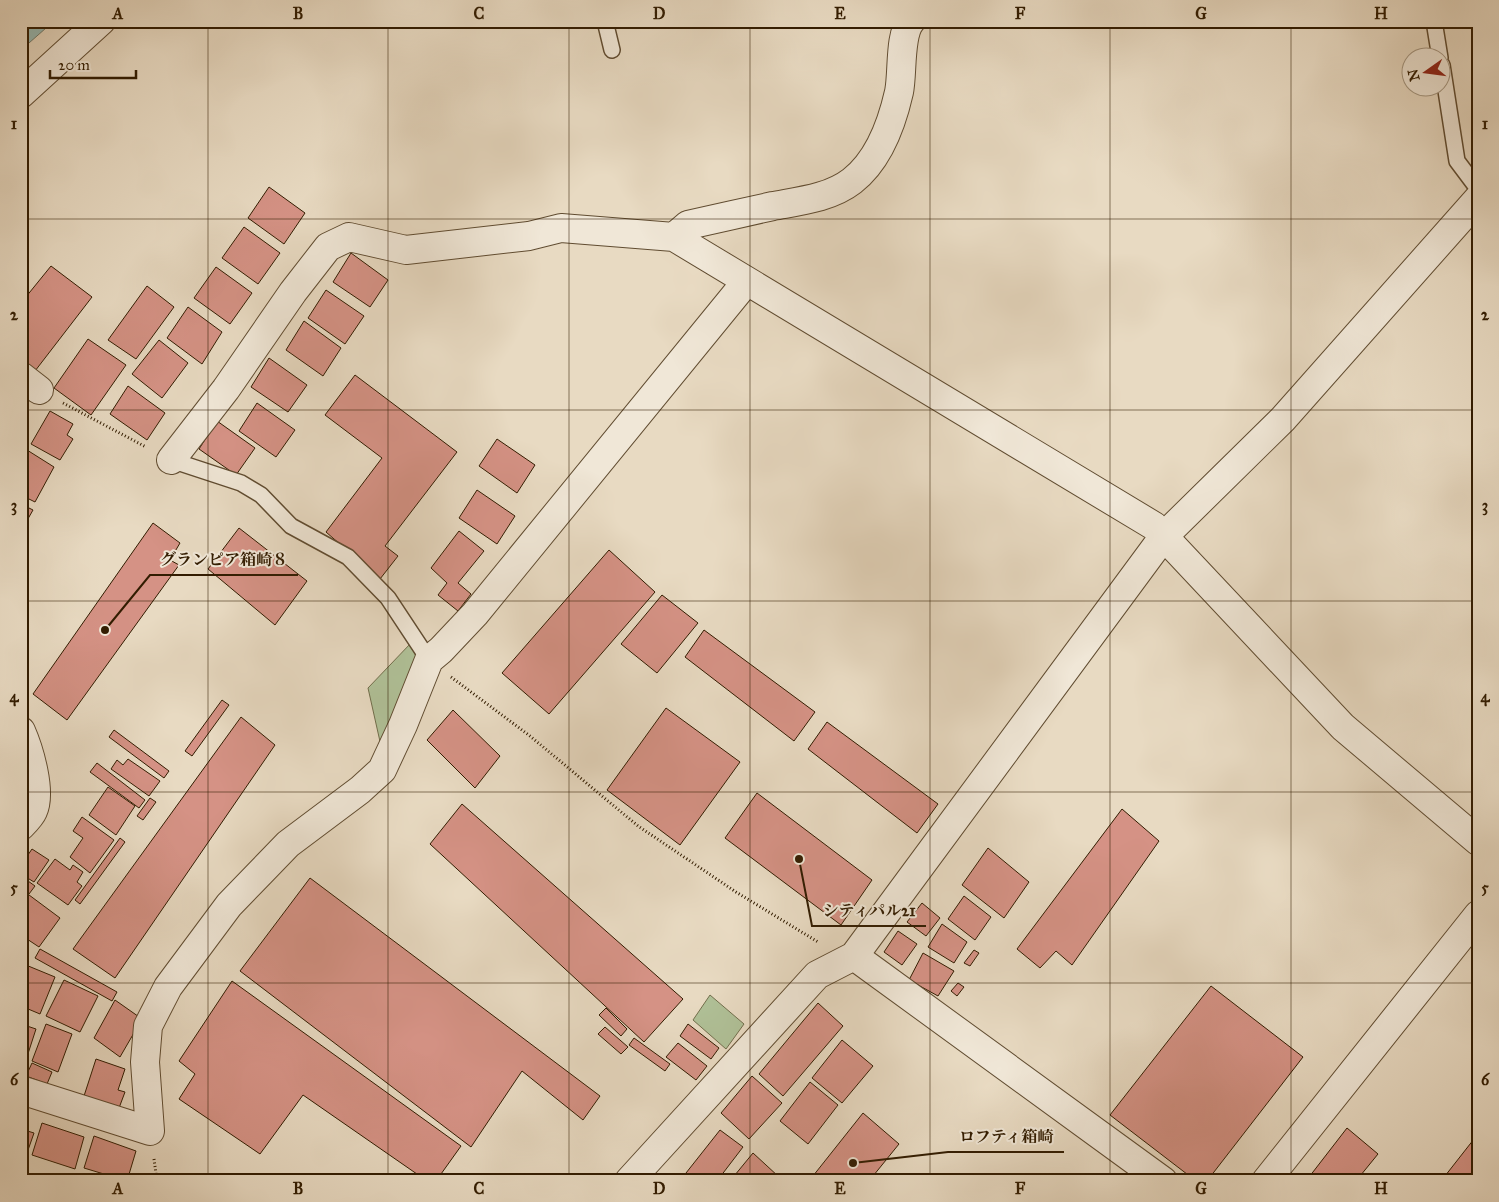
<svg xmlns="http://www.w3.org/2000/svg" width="1499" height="1202" font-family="'IM FELL Great Primer','Noto Serif JP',serif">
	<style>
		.green { fill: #b0c198; stroke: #716e4c }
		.water { fill: #97bab5; stroke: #6f7b6d }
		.building { fill: #d59285; stroke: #321c01 }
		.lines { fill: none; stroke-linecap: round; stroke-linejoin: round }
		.service-casing { stroke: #604c31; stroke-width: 18 }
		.minor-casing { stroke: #604c31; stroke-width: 30 }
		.path { stroke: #321c01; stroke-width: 3; stroke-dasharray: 1 2.5; stroke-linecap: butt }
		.service { stroke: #f0e7d7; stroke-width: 15 }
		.minor { stroke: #f0e7d7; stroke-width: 28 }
		.grid { fill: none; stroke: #321c01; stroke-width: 1; stroke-opacity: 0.55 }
		.leader { fill: none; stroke: #321c01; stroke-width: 2 }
		.callout-dot { fill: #321c01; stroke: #f0e7d7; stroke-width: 2 }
		.callout-label { font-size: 16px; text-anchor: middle; font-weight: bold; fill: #321c01; stroke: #f0e7d7; stroke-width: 4; stroke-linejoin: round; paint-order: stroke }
		.neatline { fill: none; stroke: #321c01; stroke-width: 2 }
		.grid-label { font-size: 16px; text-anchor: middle; font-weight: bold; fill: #321c01 }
	</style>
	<rect width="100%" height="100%" fill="#e8dac2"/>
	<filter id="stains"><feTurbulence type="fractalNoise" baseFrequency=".004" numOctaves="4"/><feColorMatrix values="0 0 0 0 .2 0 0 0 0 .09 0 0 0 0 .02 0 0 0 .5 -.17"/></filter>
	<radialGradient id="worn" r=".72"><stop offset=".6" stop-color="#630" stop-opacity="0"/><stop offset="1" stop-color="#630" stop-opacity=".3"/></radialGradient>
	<path class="green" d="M411,643L418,662L381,746L368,688Z
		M710,995L744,1024L726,1049L693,1020Z"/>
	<path class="water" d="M21,21H54L21,50Z"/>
	<path class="building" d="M269,187L305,213L284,244L248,218Z
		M244,227L280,253L258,284L222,258Z
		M351,253L388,280L370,307L333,282Z
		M51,266L92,297L35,371L21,361V303Z
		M216,267L252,293L230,324L194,298Z
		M147,286L174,307L136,359L108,340Z
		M326,290L364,316L345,344L308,318Z
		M188,307L222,332L202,364L167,338Z
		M304,321L341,348L323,376L286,350Z
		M88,339L126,365L91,415L54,388Z
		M159,340L188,363L162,398L132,374Z
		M269,358L307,385L288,412L251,387Z
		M355,375L457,452L385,546L398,556L380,579L326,532L382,458L325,415Z
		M128,386L165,413L147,440L110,414Z
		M257,403L295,430L276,457L239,431Z
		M50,411L73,424L67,435L73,439L60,460L31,444Z
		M217,421L255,448L236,475L199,449Z
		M497,439L535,465L517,493L479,466Z
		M27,450L54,467L35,502L21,495V460Z
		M477,490L515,516L497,544L459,518Z
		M21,504L33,510L21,531Z
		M153,523L180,543L170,560L179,565L67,720L33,694Z
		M239,528L307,581L275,625L208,569Z
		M459,531L484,551L458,583L471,594L458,611L438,595L447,583L431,568Z
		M609,550L655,592L549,714L502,673Z
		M662,595L698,623L657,673L621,644Z
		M704,630L815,712L794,741L685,657Z
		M222,700L229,705L192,756L185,751Z
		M666,708L740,762L680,845L607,790Z
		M453,710L500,756L475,788L427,740Z
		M241,717L275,745L115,978L73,949Z
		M827,722L938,804L917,833L808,749Z
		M114,730L169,771L164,778L109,737Z
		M128,759L160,781L149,796L111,769L117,760L123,765Z
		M97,763L145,800L139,808L90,772Z
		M108,787L135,806L116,835L89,815Z
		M757,793L872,880L841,925L725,838Z
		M150,798L156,802L143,820L137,816Z
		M462,804L683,999L644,1042L430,844Z
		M1122,809L1159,841L1072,965L1056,951L1040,968L1017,949Z
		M82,817L114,840L90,873L70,857L83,838L73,831Z
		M120,838L125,842L80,904L75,900Z
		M988,848L1029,882L1004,918L962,885Z
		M32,849L49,860L34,882L21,874V865Z
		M55,859L70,870L73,865L83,872L77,882L82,886L68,905L37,883Z
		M21,876L35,886L29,894L21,889Z
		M310,878L600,1096L583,1120L522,1071L471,1147L240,971Z
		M21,889L60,918L39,947L21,935Z
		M964,896L991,917L975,940L948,919Z
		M922,903L940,918L926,936L907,922Z
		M942,924L967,942L954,963L928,947Z
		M898,931L917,944L902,965L884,952Z
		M40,949L117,992L112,1001L35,958Z
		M974,950L979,953L970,966L964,963Z
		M923,953L954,971L938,996L909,980Z
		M21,963L55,977L40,1014L21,1006Z
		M64,980L98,996L80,1032L46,1016Z
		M232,981L461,1146L436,1181H427L303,1095L260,1154L179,1099L195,1074L179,1061Z
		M958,983L964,987L957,996L951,991Z
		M1211,986L1303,1057L1207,1181H1196L1110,1115Z
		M115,1000L142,1019L120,1057L94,1038Z
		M818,1003L843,1026L783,1096L759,1074Z
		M606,1008L627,1029L621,1036L599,1015Z
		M21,1024L36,1029L24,1066L21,1065Z
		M46,1024L72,1034L58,1072L32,1061Z
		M688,1024L719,1048L711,1059L680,1036Z
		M605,1027L628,1047L621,1054L598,1034Z
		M634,1038L670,1064L665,1071L629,1045Z
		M842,1040L873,1066L842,1103L812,1078Z
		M678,1043L707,1066L696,1080L666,1057Z
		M96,1059L125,1069L118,1090L125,1092L119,1108L84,1096Z
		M32,1063L52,1072L47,1084L26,1076Z
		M752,1076L782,1103L749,1139L721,1113Z
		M810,1082L838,1105L808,1144L780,1121Z
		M863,1113L899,1144L869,1181H809Z
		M42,1123L84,1137L75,1169L32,1155Z
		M1347,1128L1378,1154L1356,1181H1306Z
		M21,1129L34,1133L27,1153L21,1151Z
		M720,1130L743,1147L717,1181H696L686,1173Z
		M94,1136L136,1151L127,1181L84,1168Z
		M1474,1139L1478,1141V1181H1452L1445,1176Z
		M753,1153L779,1177L777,1181H730Z"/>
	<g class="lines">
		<defs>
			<path id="service" d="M605,21L612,50
				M1434,21L1440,58
				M1442,65L1457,161L1478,189
				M171,460L241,483L261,495L291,526L348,557L388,598L429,660"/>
			<path id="minor" d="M21,94L101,21
				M674,237L688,225C716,219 745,212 773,206C800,201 830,198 852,181C879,160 892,123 899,92C903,73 899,35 911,21
				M21,376L39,390
				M171,460L226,389L293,292L328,247L349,237L406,250L529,236L561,228L674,237L1154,526L1343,727L1478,841
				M21,731C29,749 42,792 33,811C31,816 25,822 21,826
				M854,956L1163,1181
				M21,1090L150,1131L145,1062L148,1026L168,987L229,905L260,873L288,844L360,790L382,770L403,725L429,660L441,650L475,614L746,282
				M629,1181L817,975L854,956L1164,536L1283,419L1478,199
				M1266,1181L1478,915"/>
		</defs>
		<use href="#service" class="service-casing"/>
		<use href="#minor" class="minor-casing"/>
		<path class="path" d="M63,403L146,447
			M451,677L530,736L638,826L736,892L818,942
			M154,1159L157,1181"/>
		<use href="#service" class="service"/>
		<use href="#minor" class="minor"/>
	</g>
	<path class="grid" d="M208,21V1181M388,21V1181M569,21V1181M750,21V1181M930,21V1181M1110,21V1181M1291,21V1181M21,219H1478M21,410H1478M21,601H1478M21,792H1478M21,983H1478"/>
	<path class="leader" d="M105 630L150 575H298M799 859L812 926H926M853 1163L948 1152H1064"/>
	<g class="callout-dot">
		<circle cx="105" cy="630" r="5"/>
		<circle cx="799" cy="859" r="5"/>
		<circle cx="853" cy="1163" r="5"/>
	</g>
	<g class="callout-label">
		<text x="224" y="565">グランピア箱崎８</text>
		<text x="869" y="916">シティパル21</text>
		<text x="1006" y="1142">ロフティ箱崎</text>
	</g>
	<rect width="1499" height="1202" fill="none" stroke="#e8dac2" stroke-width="55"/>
	<g transform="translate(1426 72) rotate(256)"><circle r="24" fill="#f0e7d7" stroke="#a49681"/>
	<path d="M0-4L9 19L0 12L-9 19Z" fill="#8f2418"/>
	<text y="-8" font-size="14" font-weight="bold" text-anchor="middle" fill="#321c01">N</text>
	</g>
	<path d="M50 70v8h86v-8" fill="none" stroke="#321c01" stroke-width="2.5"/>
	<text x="58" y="70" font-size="15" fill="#321c01" stroke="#f0e7d7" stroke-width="4" paint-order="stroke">20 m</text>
	<rect x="28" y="28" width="1444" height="1146" class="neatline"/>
	<g class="grid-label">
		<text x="118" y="19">A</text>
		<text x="298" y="19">B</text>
		<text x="479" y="19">C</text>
		<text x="659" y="19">D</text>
		<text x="840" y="19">E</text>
		<text x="1020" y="19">F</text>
		<text x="1201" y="19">G</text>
		<text x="1381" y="19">H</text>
		<text x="14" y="129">1</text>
		<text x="1485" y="129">1</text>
		<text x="14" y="320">2</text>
		<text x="1485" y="320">2</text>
		<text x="14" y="511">3</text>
		<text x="1485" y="511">3</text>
		<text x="14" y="702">4</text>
		<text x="1485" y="702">4</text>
		<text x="14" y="893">5</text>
		<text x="1485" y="893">5</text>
		<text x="14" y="1085">6</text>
		<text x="1485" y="1085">6</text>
		<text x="118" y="1194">A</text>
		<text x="298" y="1194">B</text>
		<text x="479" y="1194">C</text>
		<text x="659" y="1194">D</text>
		<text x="840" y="1194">E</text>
		<text x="1020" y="1194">F</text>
		<text x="1201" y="1194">G</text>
		<text x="1381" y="1194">H</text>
	</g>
	<rect width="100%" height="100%" filter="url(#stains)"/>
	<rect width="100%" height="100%" fill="url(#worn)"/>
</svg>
